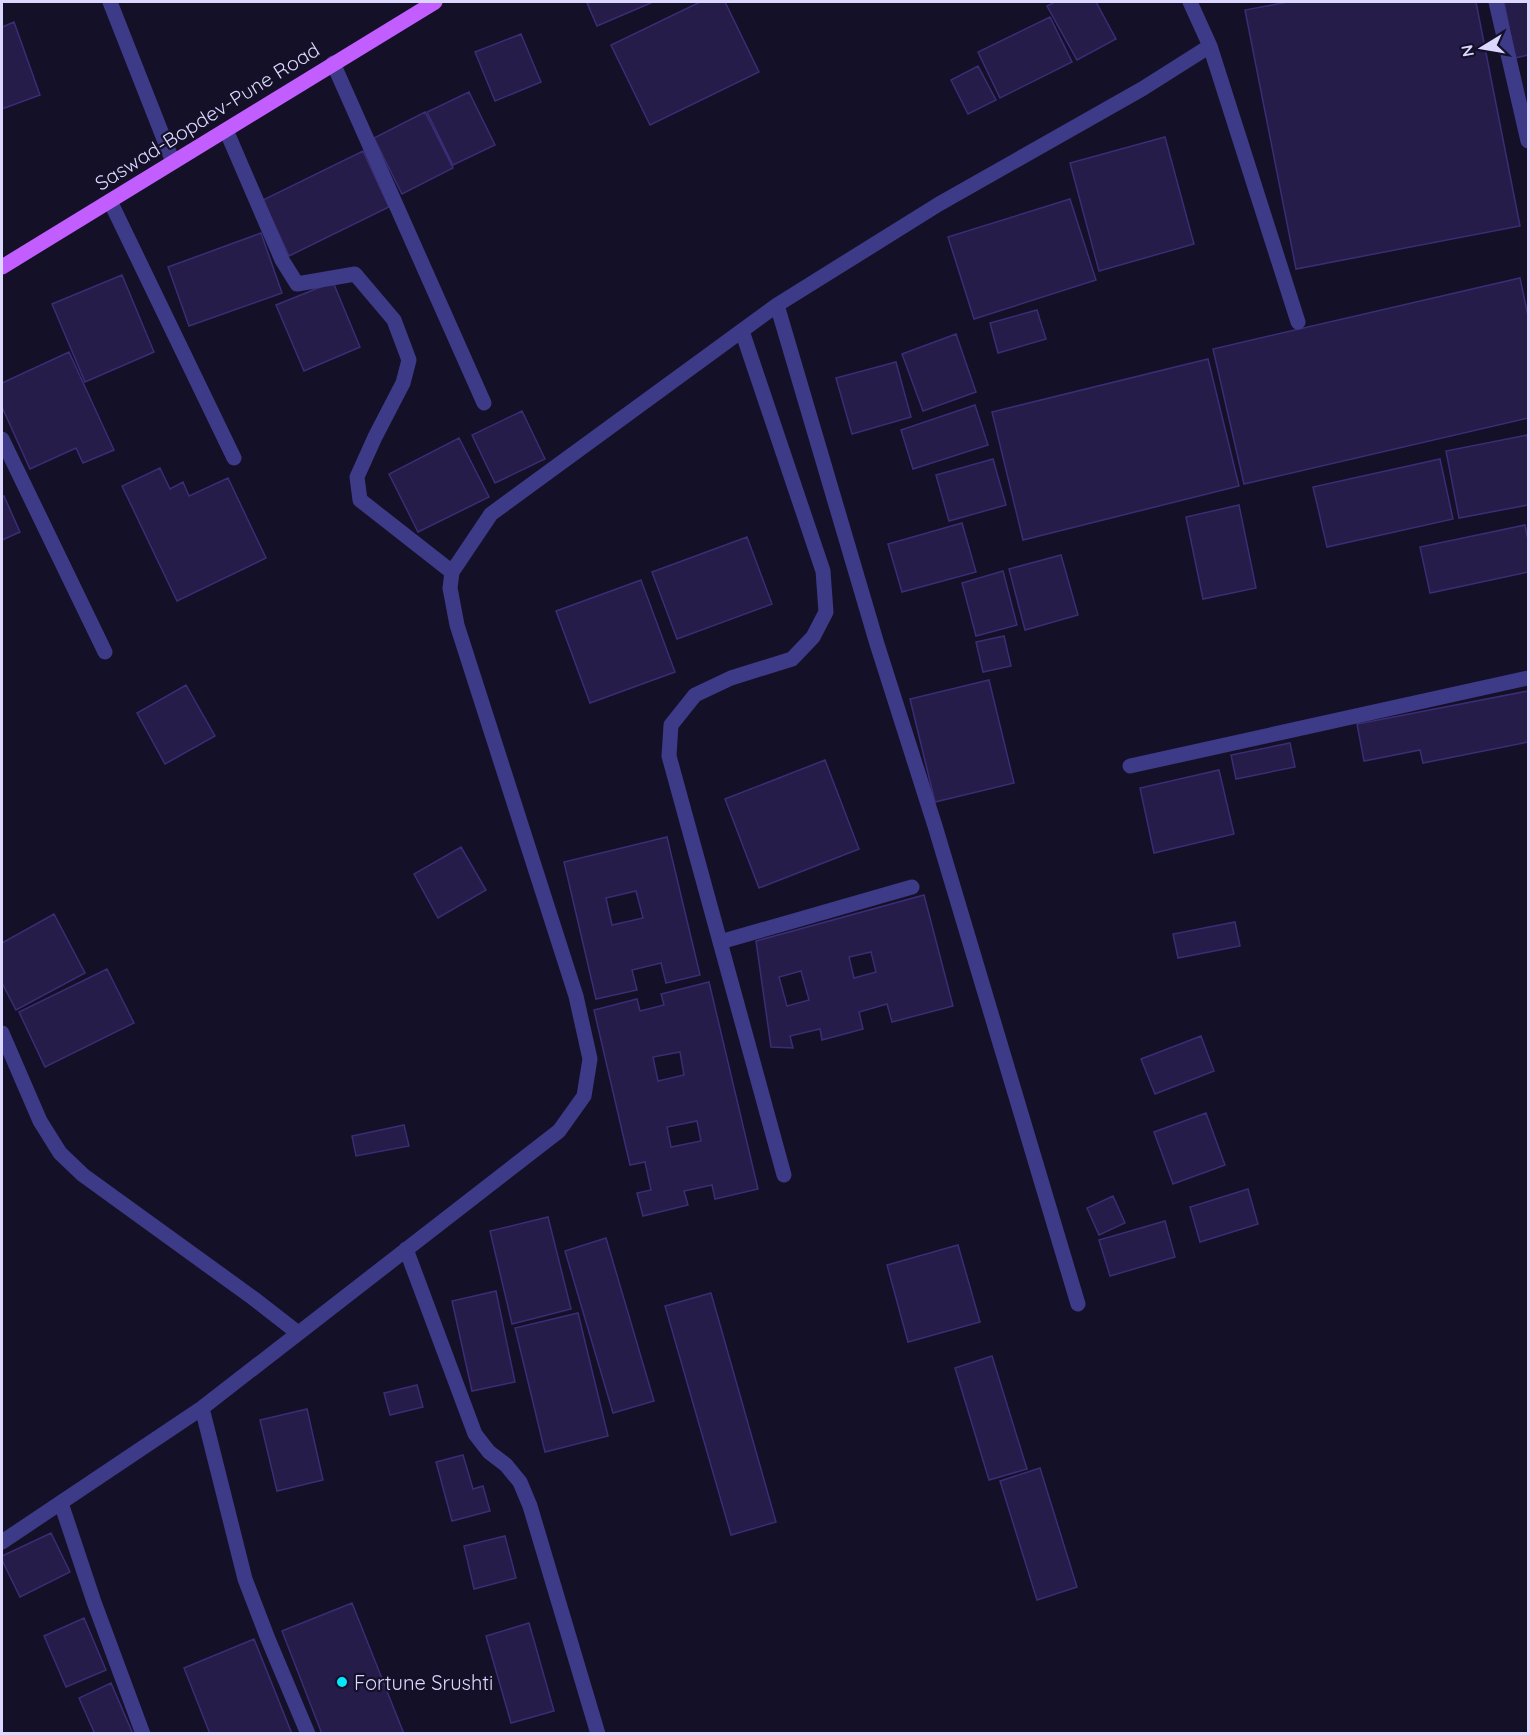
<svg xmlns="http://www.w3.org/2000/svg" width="1530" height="1735" font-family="Quicksand,sans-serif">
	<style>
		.building { fill: #251c49; stroke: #3b2d75; stroke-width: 1.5; fill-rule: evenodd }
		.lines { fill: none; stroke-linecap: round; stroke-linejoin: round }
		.service { stroke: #3d3a87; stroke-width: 15 }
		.minor { stroke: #3d3a87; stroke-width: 15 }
		.primary { stroke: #c25eff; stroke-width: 15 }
		.poi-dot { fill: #03e7ff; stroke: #141028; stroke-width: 2 }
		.labels { text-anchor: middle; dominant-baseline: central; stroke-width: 4.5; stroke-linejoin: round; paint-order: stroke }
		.street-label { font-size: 20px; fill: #dbd7ff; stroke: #141028 }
		.poi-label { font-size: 20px; fill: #dbd7ff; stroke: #141028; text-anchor: start }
	</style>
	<rect width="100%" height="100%" fill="#141028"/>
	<path class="building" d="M592,2H653L597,26L587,3Z
		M700,2H725L759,72L650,125L611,45Z
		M1055,2H1096L1116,39L1077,60L1047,6Z
		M1288,2H1476L1520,226L1296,269L1245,10Z
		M1504,2H1528V55L1515,58Z
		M1050,17L1072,62L1000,98L978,52Z
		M14,22L40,95L2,109V27Z
		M521,34L541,82L495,101L475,52Z
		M978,66L996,100L968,114L951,80Z
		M469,92L495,145L453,165L427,112Z
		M425,112L453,168L402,194L374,138Z
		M1165,137L1194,244L1099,271L1070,163Z
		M363,151L389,207L289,256L263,200Z
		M1070,199L1096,280L974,319L948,237Z
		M261,233L282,293L189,326L168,267Z
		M122,275L154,352L85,382L52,304Z
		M1520,278L1528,316V418L1244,484L1213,349Z
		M333,282L360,347L304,371L276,305Z
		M1037,310L1046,339L998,353L990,323Z
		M956,334L976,392L923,411L902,354Z
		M69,352L114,450L83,463L76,448L30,469L2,407V383Z
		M1208,359L1239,486L1023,540L992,412Z
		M896,362L911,417L852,434L836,378Z
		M975,405L988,445L913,469L901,430Z
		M522,411L545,459L495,483L472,435Z
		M1527,435L1528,444V505L1459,518L1446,451Z
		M459,438L489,497L418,532L389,474Z
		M993,459L1006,505L949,521L936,475Z
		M1440,459L1453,519L1327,547L1313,487Z
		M160,468L170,489L183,482L189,496L228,478L266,558L177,601L122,486Z
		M4,496L20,532L2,540V497Z
		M1239,505L1256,588L1203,599L1186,517Z
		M962,523L976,572L902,592L888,544Z
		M1525,525L1528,540V572L1430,593L1420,547Z
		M747,537L772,604L677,639L652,572Z
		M1061,555L1078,615L1025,630L1009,569Z
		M1003,571L1017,625L976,636L962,583Z
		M641,580L675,672L590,703L556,611Z
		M1004,636L1011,666L983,672L976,642Z
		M989,680L1014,783L935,802L910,699Z
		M186,685L215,736L165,764L137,713Z
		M1528,691V742L1423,763L1420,750L1364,761L1357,724Z
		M1290,743L1295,767L1236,779L1231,755Z
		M825,760L859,849L759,888L725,799Z
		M1219,770L1234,834L1154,853L1140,788Z
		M667,837L700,975L666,983L661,963L632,970L637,990L596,999L564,862ZM636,891L643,918L612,925L606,898Z
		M461,847L486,890L438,918L414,874Z
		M924,895L953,1006L892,1022L887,1004L859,1012L863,1029L822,1040L820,1029L790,1036L793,1048L771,1047L756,941ZM871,952L876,972L854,978L849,957ZM801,971L809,1000L787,1006L779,977Z
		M54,914L85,973L16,1010L2,983V943Z
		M1235,922L1240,946L1178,958L1173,934Z
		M107,969L134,1023L45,1067L19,1012Z
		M709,982L758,1189L715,1199L712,1185L684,1191L688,1205L643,1216L637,1193L651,1190L645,1162L630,1165L594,1010L637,999L640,1011L664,1005L661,994ZM680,1052L684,1075L658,1081L653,1057ZM697,1121L701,1141L671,1147L667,1127Z
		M1201,1036L1214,1071L1155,1094L1141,1059Z
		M1206,1113L1225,1165L1173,1184L1154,1132Z
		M404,1125L409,1146L356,1156L352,1136Z
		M1248,1189L1258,1224L1200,1242L1190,1207Z
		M1113,1196L1125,1223L1099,1235L1087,1208Z
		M548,1217L571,1309L512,1324L490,1231Z
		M1165,1221L1175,1257L1110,1276L1099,1240Z
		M606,1238L654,1401L613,1413L565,1251Z
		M958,1245L980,1322L908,1342L887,1265Z
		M496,1291L515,1382L472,1391L452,1301Z
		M711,1293L776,1522L731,1535L665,1306Z
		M578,1313L608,1436L545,1452L515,1328Z
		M992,1356L1027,1469L989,1480L955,1368Z
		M417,1385L423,1407L390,1415L384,1393Z
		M307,1409L323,1480L277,1491L260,1420Z
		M463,1455L473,1489L483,1486L490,1511L452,1521L436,1462Z
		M1040,1468L1077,1587L1037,1600L1000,1481Z
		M51,1533L70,1572L20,1597L2,1560V1556Z
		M505,1536L516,1578L474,1589L464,1546Z
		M352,1603L404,1734H322L282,1631Z
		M84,1618L106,1670L66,1687L44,1636Z
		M529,1623L554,1711L511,1723L486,1636Z
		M254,1639L292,1734H210L184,1668Z
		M111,1683L133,1734H95L79,1698Z"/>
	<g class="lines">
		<path class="service" d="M110,2L173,162"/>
		<path class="minor" d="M1496,2L1528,141
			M1210,46L1298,322
			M333,63L484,403
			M226,130L282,260L297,284L355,274L394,320L409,360L403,383L375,437L357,477L360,500L452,572
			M110,201L234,458
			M742,331L823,571L826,612L813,637L792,659L731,678L695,695L671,725L669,756L784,1175
			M2,439L105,652
			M1130,766L1528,678
			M720,942L912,887
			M2,1033L40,1121L60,1153L83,1175L253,1298L298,1333
			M406,1249L475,1434L489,1452L506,1465L520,1482L530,1506L598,1734
			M1078,1304L935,826L877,644L777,305L939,204L1142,89L1210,46L1190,2
			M202,1408L245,1579L268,1639L308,1734
			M61,1503L94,1602L143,1734
			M2,1542L202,1408L559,1131L584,1096L590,1059L576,996L457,625L450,588L452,572L491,514L777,305"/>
		<path class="primary" d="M2,267L435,2"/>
	</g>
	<circle class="poi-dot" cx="342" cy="1682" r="6"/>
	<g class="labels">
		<g class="street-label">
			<text transform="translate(207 116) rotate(-32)">Saswad-Bopdev-Pune Road</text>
		</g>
		<g class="poi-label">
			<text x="354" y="1682">Fortune Srushti</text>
		</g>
	</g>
	<rect width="1530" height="1735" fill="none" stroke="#dbd7ff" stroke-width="6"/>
	<g transform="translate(1482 48) rotate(259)" stroke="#141028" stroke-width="4.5" paint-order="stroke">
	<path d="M0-4.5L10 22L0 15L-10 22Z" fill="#dbd7ff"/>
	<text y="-9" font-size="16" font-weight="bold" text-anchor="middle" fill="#dbd7ff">N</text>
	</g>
</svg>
